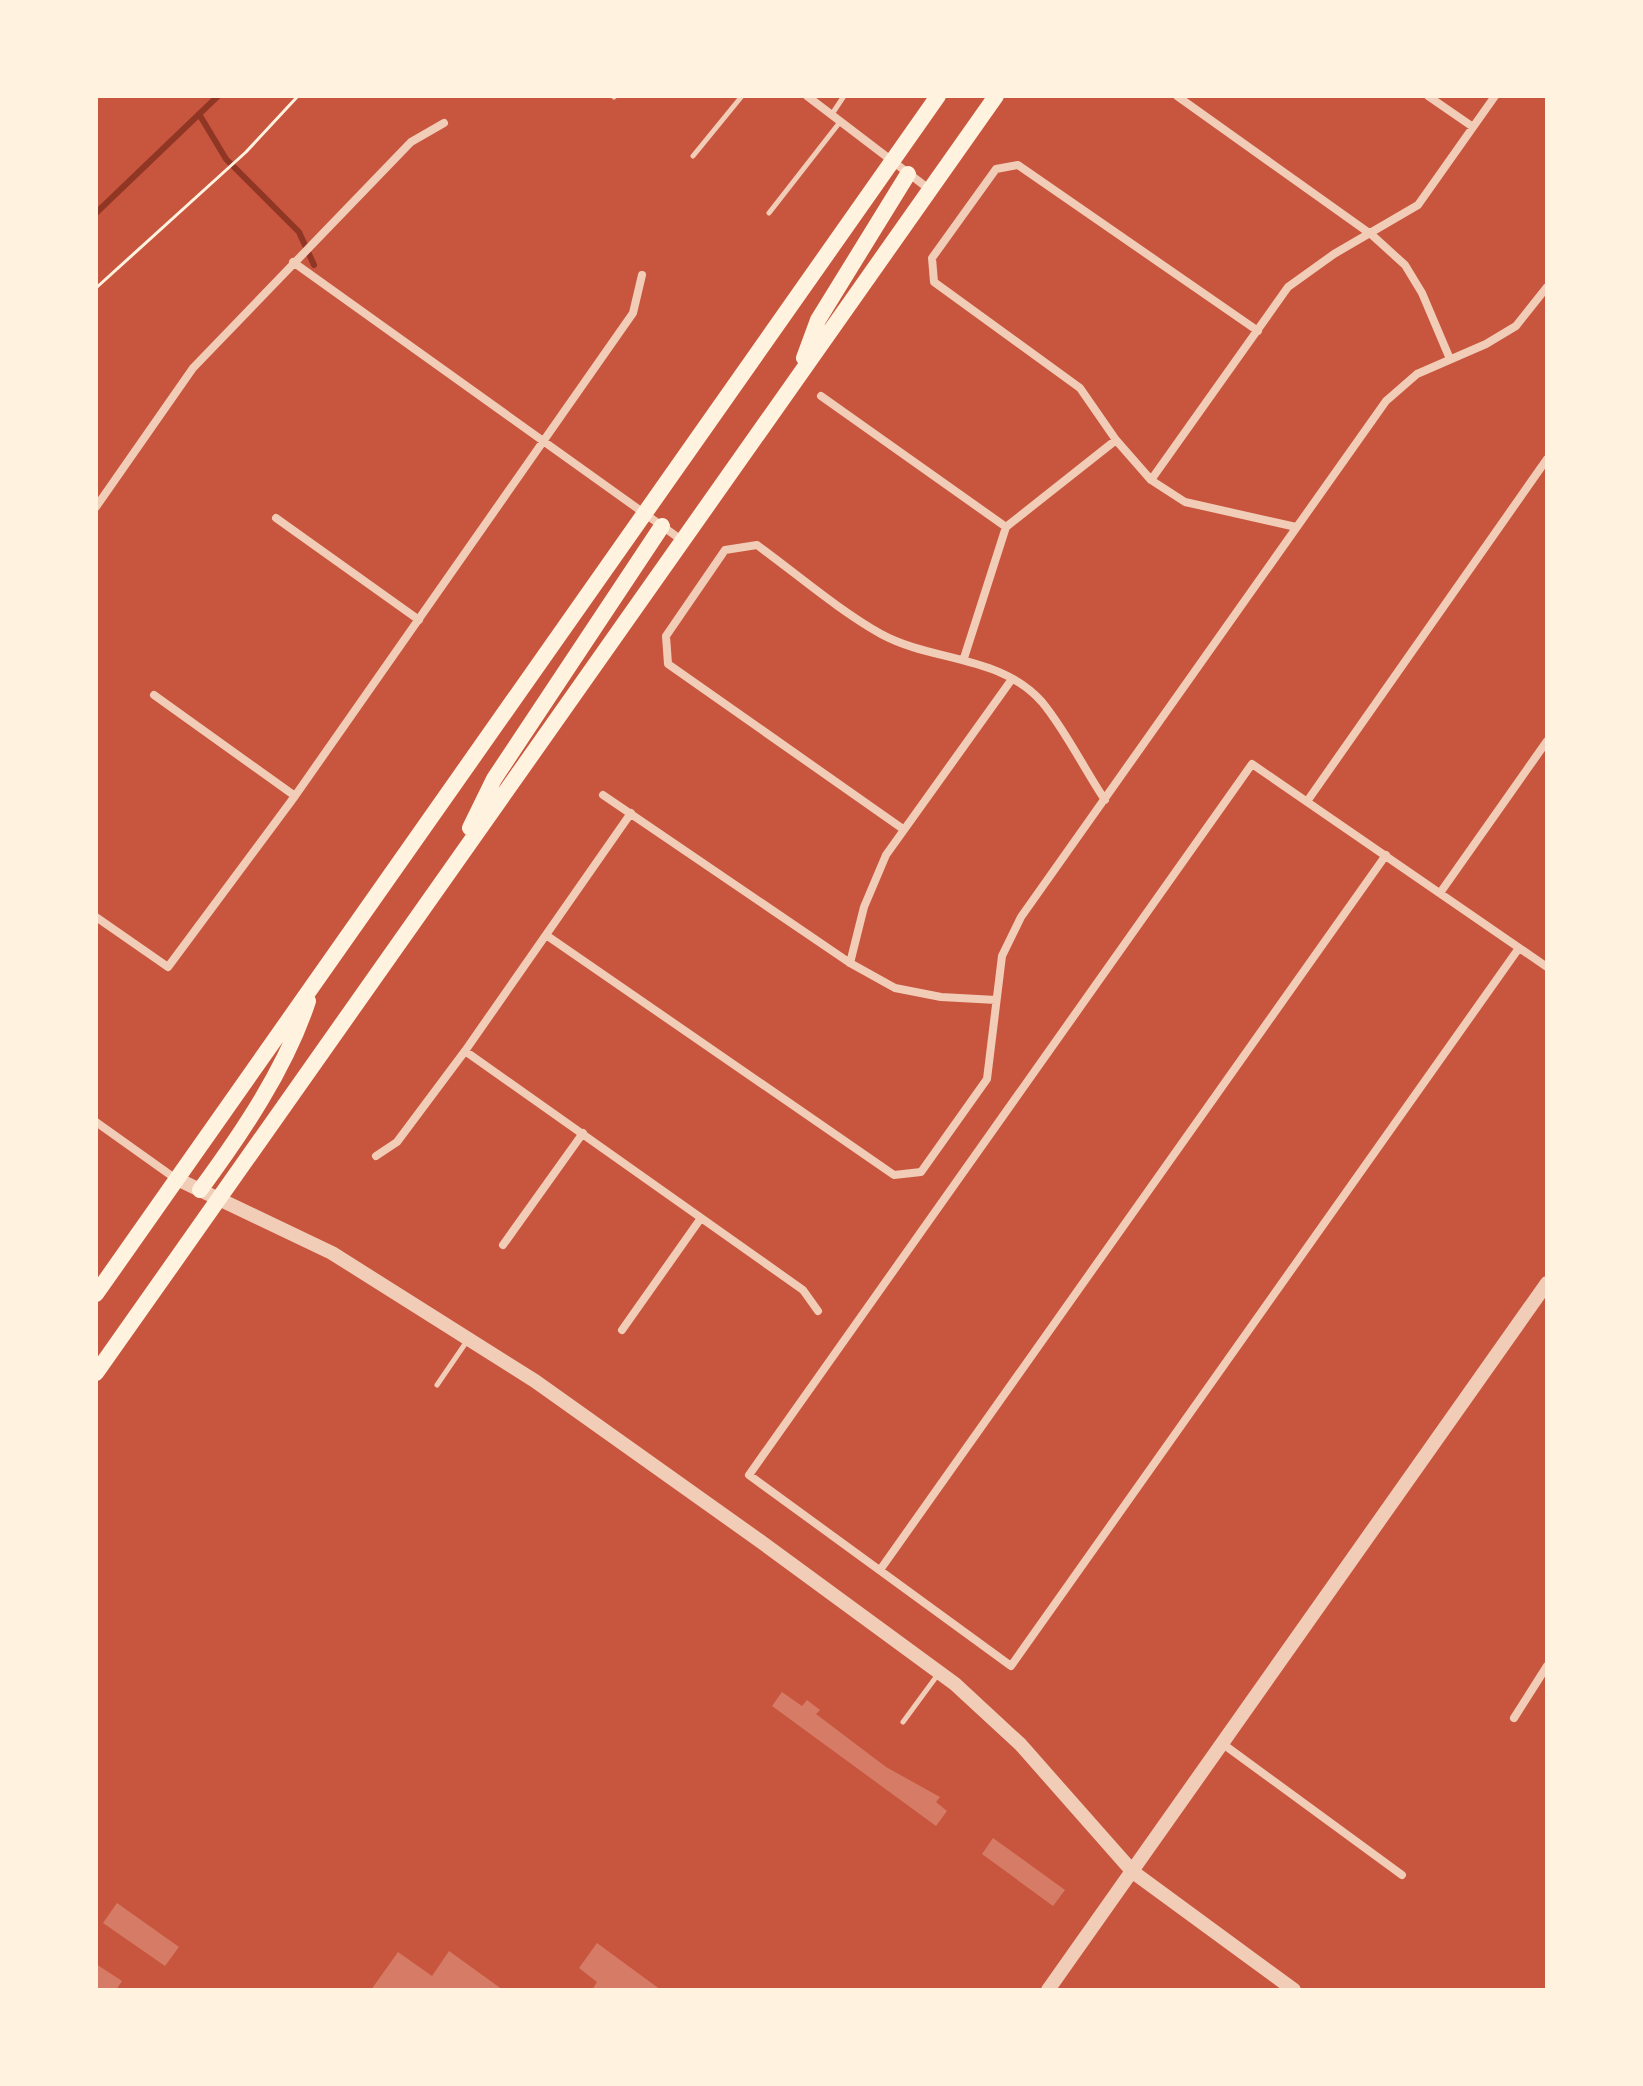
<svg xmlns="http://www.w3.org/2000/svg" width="1643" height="2086" font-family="Jost,sans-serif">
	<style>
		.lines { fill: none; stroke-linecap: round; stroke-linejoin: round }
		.stream { stroke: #8f3625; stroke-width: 6 }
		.building { fill: #d67c66 }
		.path { stroke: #fff3e0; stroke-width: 3 }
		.service { stroke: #f1ccb7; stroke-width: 5 }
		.minor { stroke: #f1ccb7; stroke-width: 8 }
		.tertiary { stroke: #f1ccb7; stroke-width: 14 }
		.secondary { stroke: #fff3e0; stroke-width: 16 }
	</style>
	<rect width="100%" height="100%" fill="#c8553d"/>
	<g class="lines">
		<path class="stream" d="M199,114L226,159L299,232L314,265
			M96,213L218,96"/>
	</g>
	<path class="building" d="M782,1692L802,1706L807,1700L820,1710L816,1714L886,1767L940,1797L936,1802L947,1811L936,1826L772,1706Z
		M993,1838L1065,1890L1053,1906L982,1854Z
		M117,1903L179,1947L165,1966L103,1923Z
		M597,1943L661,1990H592L597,1982L579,1968Z
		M449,1951L503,1990H371L398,1952L432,1976Z
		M96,1964L122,1981L116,1990L96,1989Z"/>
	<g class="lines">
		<path class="path" d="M96,288L246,152L298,96"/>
		<path class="service" d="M614,97L615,96
			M832,114L844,96
			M693,156L742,96
			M769,213L840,122
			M437,1385L467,1341
			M903,1722L939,1673"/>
		<path class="minor" d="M807,96L929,189
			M1177,96L1372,235L1405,265L1422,293L1450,359
			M1428,96L1473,127
			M293,262L683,541
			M821,396L1006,527
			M1116,440L1080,388L934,282L932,258L996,169L1018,165L1258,331
			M1151,480L1288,287L1334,254L1418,205L1495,96
			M96,507L193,368L411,142L444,123
			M276,518L419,620
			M964,658L1006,527L1116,440L1151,480L1185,502L1296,527
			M154,695L295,796
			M603,795L850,963L895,988L941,997L996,1000
			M1308,800L1547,459
			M903,829L668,664L666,636L725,550L757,545C797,574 837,609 881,634C932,662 1001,655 1042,702C1066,731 1084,769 1105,800
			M1440,893L1547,741
			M96,917L168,967L295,796L633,313L642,275
			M546,935L894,1175L921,1172L987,1079L1002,956L1021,917L1386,401L1417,374L1486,344L1516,326L1547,287
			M1519,948L1011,1666L749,1475L1252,764L1547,967
			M850,963L864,907L886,855L1012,679
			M465,1051L803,1290L818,1311
			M96,1122L176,1179
			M376,1156L397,1142L465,1051L631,813
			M503,1245L583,1133
			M622,1330L701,1218
			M880,1570L1386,855
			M1514,1718L1547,1666
			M1223,1744L1402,1875"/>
		<path class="tertiary" d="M177,1179L332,1253L535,1381L760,1541L955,1684L1020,1744L1133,1872L1294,1990
			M1048,1990L1547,1283"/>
		<path class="secondary" d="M804,358L818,320L908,174
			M470,828L494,779L662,526
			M200,1190C242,1133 286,1068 308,1001
			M96,1294L938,96
			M96,1373L996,96"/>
	</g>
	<rect width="1643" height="2086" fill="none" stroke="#fff3e0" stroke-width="196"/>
</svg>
